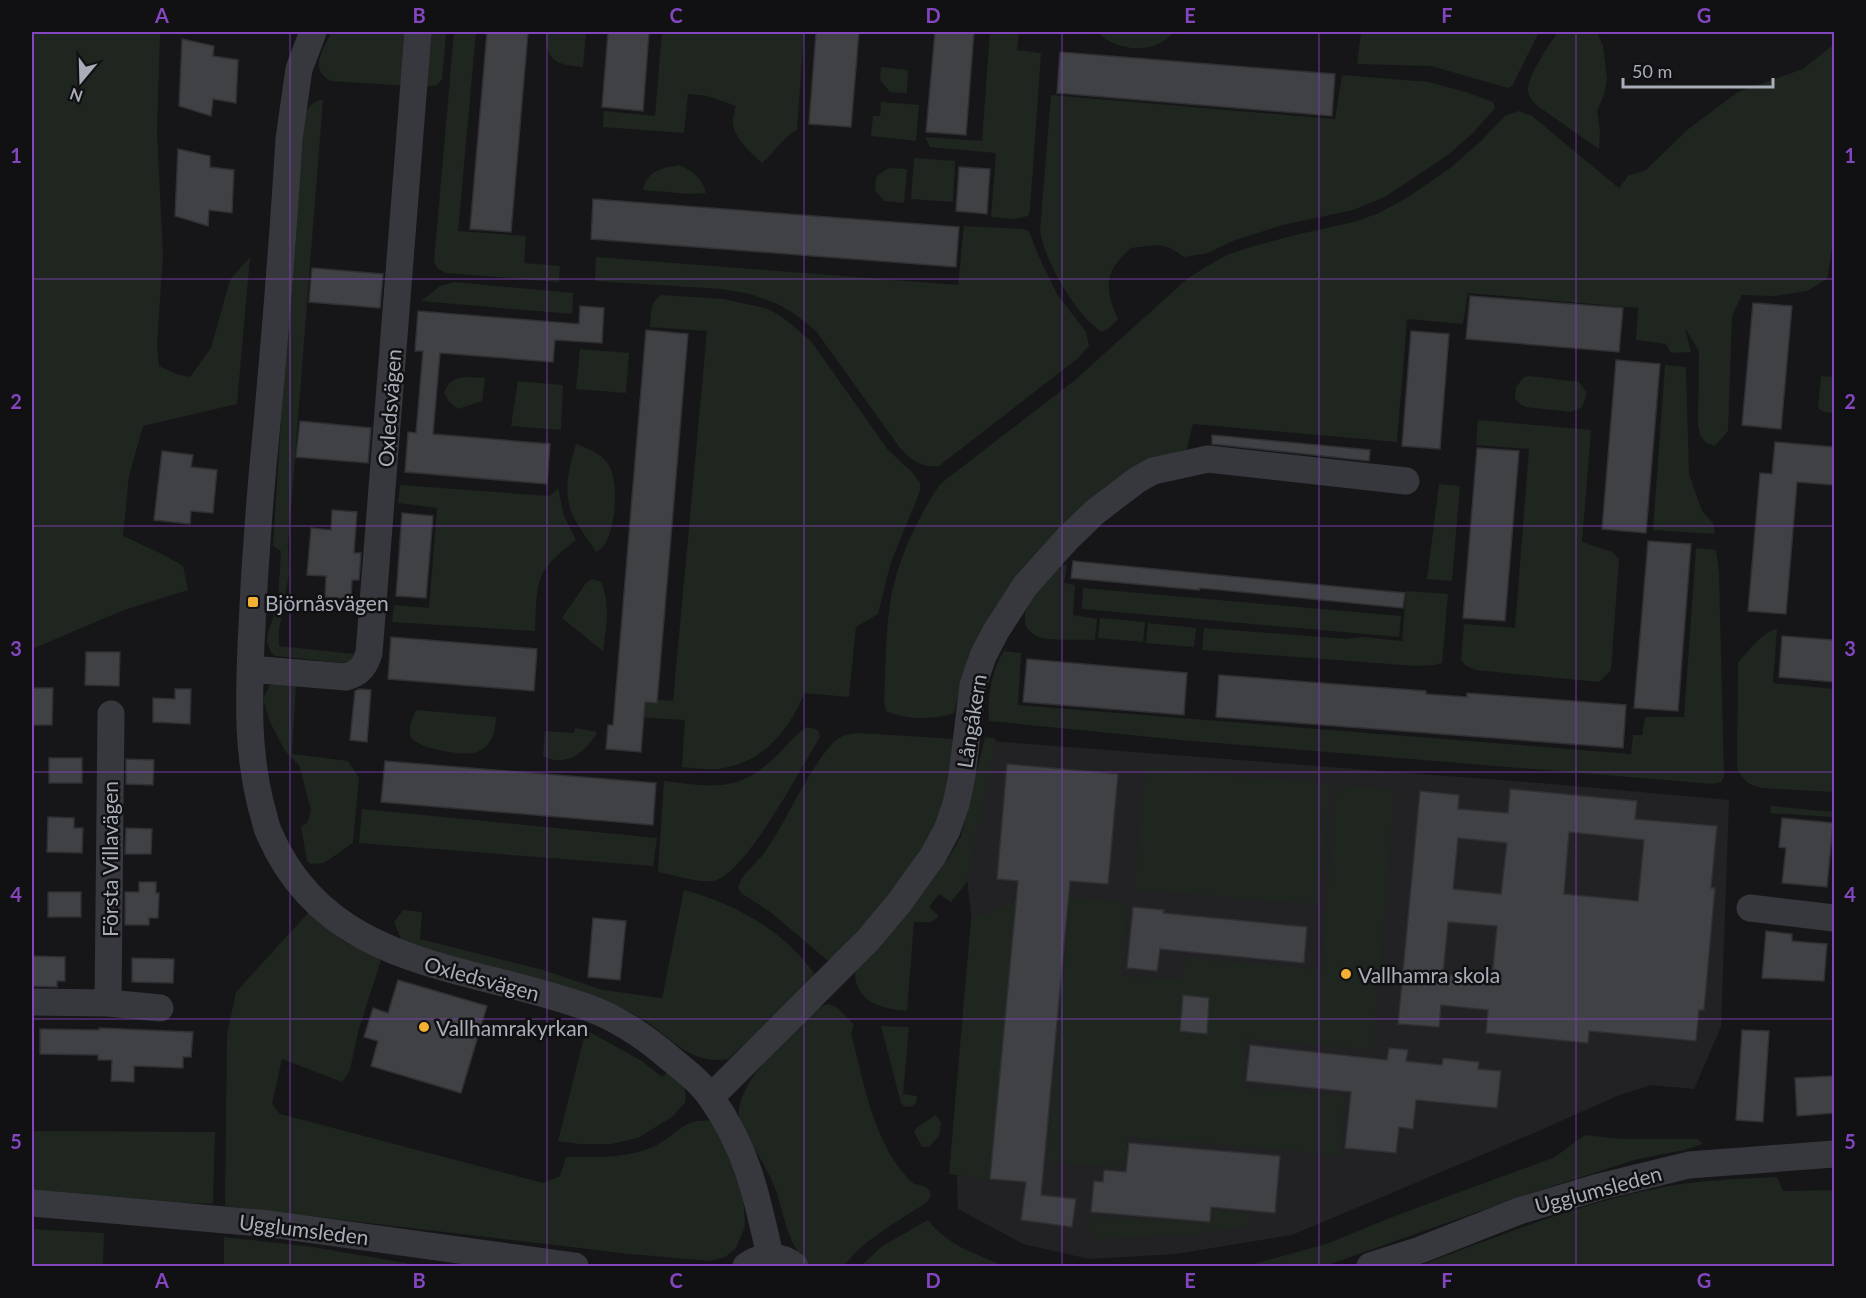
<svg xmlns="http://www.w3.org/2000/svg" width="1866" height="1298" font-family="Lato,sans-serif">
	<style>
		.built { fill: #222225 }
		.green { fill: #1e261f }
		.building { fill: #404145; stroke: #303034; stroke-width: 1.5; fill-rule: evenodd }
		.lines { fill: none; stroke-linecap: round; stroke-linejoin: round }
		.minor { stroke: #37383d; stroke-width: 27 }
		.grid { fill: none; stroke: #8446be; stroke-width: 1.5; stroke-opacity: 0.55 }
		.poi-dot { fill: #f2b134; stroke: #111113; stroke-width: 2 }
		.labels { text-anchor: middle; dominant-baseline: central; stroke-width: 5; stroke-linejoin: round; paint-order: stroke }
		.street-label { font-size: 21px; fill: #a8adb8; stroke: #111113 }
		.poi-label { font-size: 21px; fill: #a8adb8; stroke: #111113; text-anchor: start }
		.neatline { fill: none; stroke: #8446be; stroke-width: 2 }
		.grid-label { font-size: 20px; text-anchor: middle; font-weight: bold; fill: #8446be }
	</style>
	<rect width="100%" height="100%" fill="#161618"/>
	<path class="built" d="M991,741L1552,784L1729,800L1721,1027L1694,1089L1651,1085L1617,1096L1541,1130L1292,1235L1175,1254L1089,1259L1023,1244L958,1209L957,1180L972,921L965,863Z"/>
	<path class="green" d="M32,32H160L157,132L163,255L157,344L159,366L176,374L190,377L211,348L230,280L250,257L237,404L143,426L129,476L123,536L162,554L183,566L188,590L124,610L32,649Z
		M332,32H446L442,79L437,85L426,87L331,81C308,69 323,49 332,32Z
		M454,32H476L458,231L526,236L524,263L560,266L559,282L446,273L437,268L434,262Z
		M547,32H586L583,67C557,65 544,61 547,32Z
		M662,32H804L797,130C782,138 775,152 762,163C751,153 732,137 733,120C733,115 735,110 736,106L708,96L688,94L684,133L603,127L604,111L655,116Z
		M990,32H1019L1017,50L1041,53L1030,210L1028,216L1015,219L991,217L996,153L930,147L925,137L982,141Z
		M1098,32H1173C1157,55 1115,52 1098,32Z
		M1361,32H1539L1512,86L1508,88L1431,66L1357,64Z
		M1558,32H1597L1603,46L1607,79L1604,95L1597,111L1600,131L1599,149L1539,107C1535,103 1529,98 1528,91C1527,77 1550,43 1558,32Z
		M1834,44V237L1827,279L1807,291L1775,296L1742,295L1732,316L1728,431L1715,446L1706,443L1700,435L1698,424L1699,351L1685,328L1691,352L1671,353L1666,344L1636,340L1638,308L1468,293L1463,324L1407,319L1397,442L1193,424L1187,449L1142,463L1115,480L1086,506L1014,582L992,612L968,657L954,713C933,720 906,720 886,711L884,703C886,667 885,628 892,592C900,555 919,515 940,484L1075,380L1187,279L1204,268L1227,255L1254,246L1299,234L1354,222L1379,213L1408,197L1449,169L1480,142L1505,116L1519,111L1532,116L1619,188L1628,176L1646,170L1687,130L1738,92L1803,69Z
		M881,67L908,70L907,93L890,92L880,80Z
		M1342,75L1428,82L1466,92L1493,102L1495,108L1473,133L1448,155L1385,197L1353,210L1283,225L1235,240L1208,253L1184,257L1170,248L1159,245L1131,248C1104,272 1104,287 1118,319L1108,329L1102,332C1075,315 1045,261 1040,231L1051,95L1335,119Z
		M323,99L288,546L289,574L279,630V646L354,654L351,661L345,663L275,656L271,652L267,643L268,633L278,603L281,551L273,546L291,260L304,117C308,106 312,103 323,99Z
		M881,102L919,105L916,141L871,136L873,116H880Z
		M914,158L955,161L953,202L911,199Z
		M679,165C693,171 702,178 706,193L689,194L643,190C647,171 661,168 679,165Z
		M888,168L907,169L904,203L884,201L875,190L876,177Z
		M964,226L1022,229L1029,231L1038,255L1057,294L1086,332L1089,346L1077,359L939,466C920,468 912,460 900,448L816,331L792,312L775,303L750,294L721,289L595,281L596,257L958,285Z
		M455,282L573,293L572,314L421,301L440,286Z
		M661,295L724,299L768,309L781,316L811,341L888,450L912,472L920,483V491L890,565L878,614L856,627L849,697L805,693C788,730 766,760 724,768C711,771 696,768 682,767L685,720L615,716L616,696L673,701L707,331L650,327C651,314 650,302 661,295Z
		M580,349L629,353L626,393L576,389Z
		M1665,365L1686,367L1689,474L1702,511L1713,523L1715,534L1653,530Z
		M1529,376L1579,382L1587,393L1582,407L1570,412L1526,407L1520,404L1515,398L1516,387L1524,377Z
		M1821,376L1834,377V413L1824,412L1818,408Z
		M466,377L485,378L482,401L458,409L449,402L444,393C449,381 453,379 466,377Z
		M518,381L563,385L561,430L511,426Z
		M1478,420L1591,430L1582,542L1612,552L1619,559L1611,670L1599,682L1476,670L1466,666L1461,660L1464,624L1515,628L1529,449L1476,445Z
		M576,444C587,448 601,453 608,464C620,481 616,530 603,547C601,549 598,550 596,552C588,539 576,525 571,511C563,489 570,465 576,444Z
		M1439,484L1460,486L1452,581L1427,579Z
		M400,485L550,496L558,488L564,516L576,540C533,573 538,580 535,631L392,622L394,605L429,608L437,508L398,503Z
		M1696,548L1716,550L1719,574L1724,776L1721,782L1713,784L1181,740L989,721C987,698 991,671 1004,651L1021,653L1018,705L1631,754L1633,735H1642L1645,717H1684Z
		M1061,565H1067L1064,583L1075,585L1073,615L1097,619L1095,640C1078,639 1059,641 1043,638C1037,637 1030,633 1027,628C1016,607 1049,580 1061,565Z
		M592,579L601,582C611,605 606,627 603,651L562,618L586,583Z
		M1083,588L1401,616L1399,637L1082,609Z
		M1406,591L1448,594L1442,663L1435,665L1416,666L1202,650L1204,628L1347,639L1362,637L1402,641Z
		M1100,618L1145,622L1143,642L1098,638Z
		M1148,623L1196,628L1194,647L1146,643Z
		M1777,629L1773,683L1834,689V792L1762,788C1748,785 1742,780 1737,767L1738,663C1749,650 1761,633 1777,629Z
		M271,682L296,683L292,754L348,761L359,778L353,843L324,863L311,864L307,861L301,827L308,822L311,810L299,765L285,751L270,722L263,699Z
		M416,710L496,717C495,732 493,745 477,752C465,757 418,749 411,737C407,729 413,717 416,710Z
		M807,727L818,730L820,737C801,767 746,875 713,881C697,883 675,875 658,872L664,781C708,786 734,793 770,762C783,751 792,736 807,727Z
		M575,728L597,732C587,752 566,768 543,756L545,731L574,733Z
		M859,733L954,739L946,805L914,870L831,960H827L769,911L741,893L738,888C741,874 757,863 765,852C788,819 807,770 834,742C841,735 849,734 859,733Z
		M985,737L996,739L967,882L951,902L939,894L929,907L939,916L931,922H914L907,1011C883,1009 855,1003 855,972L926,889L949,857L961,836Z
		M1145,768L1330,784L1319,905L1134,889Z
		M1337,785L1395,790L1373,1050L1246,1039L1241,1087L1345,1096L1340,1155L1127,1137L1124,1168L1047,1162L1070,897L1127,902L1121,975L1182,980L1185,958L1321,969Z
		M1771,806L1834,812V817L1770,813Z
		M362,809L657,838L653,866L359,843Z
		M684,890C735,904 782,929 814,973L812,980L782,1011L728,1059C690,1065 673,1039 644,1020C633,1013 619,1007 607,1001C541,972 467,968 401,939L394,922L403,910L422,912L420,939L543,970L603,990L662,998Z
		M1016,901L990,1179L949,1174L971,919Z
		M309,912L343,941L381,960L358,1032L350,1070L342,1082L282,1059L272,1104L280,1114L543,1183L560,1176L566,1157C596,1157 627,1159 655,1146C680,1133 682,1118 714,1121L743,1191L745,1226L736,1248L725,1257L710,1261L630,1254L225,1206L227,1035L236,992Z
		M829,1004L838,1008L854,1025L851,1033C864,1083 874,1148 914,1184C924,1184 937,1191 927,1202C898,1222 865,1238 844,1266H811C788,1249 784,1213 775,1188C772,1179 767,1171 763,1163C757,1153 740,1128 739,1119C735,1088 771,1055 790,1035C802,1023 812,1007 829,1004Z
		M881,1026L909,1027L903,1094L917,1096L916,1103L911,1107L904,1106L901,1103Z
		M586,1030L642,1061L662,1077L668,1072L684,1087L686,1096L685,1103L672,1117L638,1138L611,1144H580L558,1141Z
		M936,1115L941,1123L939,1136L929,1147H922L914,1132L916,1128Z
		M32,1131L215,1132L213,1204L32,1196Z
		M1585,1135L1622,1139H1698L1703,1144L1684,1150L1638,1159L1531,1193L1325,1266H1247L1326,1244L1400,1214L1555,1157Z
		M1777,1177L1783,1191L1834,1190V1266H1418C1495,1238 1573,1205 1654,1189C1694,1180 1736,1179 1777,1177Z
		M1214,1210L1249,1213L1250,1226L1192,1234L1096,1239L1088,1229L1089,1216L1211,1223Z
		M928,1220C949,1247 974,1252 1003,1266H861L881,1247Z
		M32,1229L104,1233L103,1266H32Z
		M224,1237L313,1247L422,1266H224Z"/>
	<path class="building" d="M487,32H528L511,232L470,229Z
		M608,32H649L643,111L602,107Z
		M816,32H859L851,127L809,124Z
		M935,32H974L966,135L926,132Z
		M182,39L214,46L213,56L238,60L236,103L213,99L211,116L179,106Z
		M1060,52L1335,74L1332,116L1057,93Z
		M178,149L210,156V167L234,170L232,213L209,210L208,226L175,216Z
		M959,167L990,169L987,214L956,211Z
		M593,199L959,227L956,267L591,239Z
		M312,268L383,274L380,308L309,302Z
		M1470,296L1623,308L1619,352L1466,339Z
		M1753,303L1792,306L1781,429L1742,425Z
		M580,306L604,308L602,343L555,340L553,362L440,353L433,434L550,444L547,484L405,472L408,432L416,433L423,351H415L418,311L579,324Z
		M646,330L688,334L657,703L645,702L641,752L606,749L608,725H613Z
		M1411,331L1449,334L1440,449L1402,446Z
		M1616,360L1660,364L1646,533L1602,529Z
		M300,421L371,428L368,463L296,457Z
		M1212,435L1370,450L1369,461L1212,444Z
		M1775,442L1834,447V485L1797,482L1786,614L1748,611L1760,473L1772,474Z
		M1477,448L1519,451L1505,621L1463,618Z
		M162,451L193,455L191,467L217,470L213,513L191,511L190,524L154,520Z
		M332,510L357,512L354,553H361L359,580H352L351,599L325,597L326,576L307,575L311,528L331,530Z
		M402,513L433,516L426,598L396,596Z
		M1648,541L1691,544L1678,711L1634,708Z
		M1073,561L1405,593L1403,608L1200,588L1199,590L1071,578Z
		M1782,636L1834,640V682L1779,677Z
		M391,637L537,649L534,691L388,679Z
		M86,652H120L119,686L85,685Z
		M1027,659L1187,673L1184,715L1023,702Z
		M1219,675L1426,691V694L1467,697V693L1626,705L1623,748L1216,717Z
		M32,688H53L52,725H32Z
		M175,689H191L190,724L153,722V698L175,699Z
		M359,689L371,690L367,742L350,740L355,691Z
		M49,758H82V783H49Z
		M126,759L154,760L153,785L126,784Z
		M385,761L656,783L653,825L381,802Z
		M1007,764L1118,774L1108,884L1070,881L1041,1195L1076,1199L1072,1227L1021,1220L1026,1182L990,1179L1018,881L997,879Z
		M1510,789L1637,801L1635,819L1717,826L1711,888H1715L1704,1010H1699L1696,1041L1589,1031L1588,1043L1486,1033L1488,1010L1441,1005L1439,1027L1398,1024L1420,791L1459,795L1458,809L1508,813ZM1569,832L1644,840L1638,901L1564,894ZM1458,838L1507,843L1501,894L1453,889ZM1448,922L1497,926L1492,978L1443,974Z
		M48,817L74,818V828H83L82,853L47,852Z
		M1782,818L1833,823L1827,887L1782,883L1786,848L1779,847Z
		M126,828L152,829L151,854H125Z
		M139,882H156V893H159L158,918H149V925H125V892H139Z
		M48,892H81V917H48Z
		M1133,907L1164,910L1163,913L1307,927L1304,963L1160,949L1157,971L1127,968Z
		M593,918L626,921L620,980L588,977Z
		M1766,931L1792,934V941L1827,944L1824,981L1762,978Z
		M32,956L65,957V981H57V987L32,986Z
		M132,958L174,959L173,983L132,982Z
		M398,980L487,1006L461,1093L371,1066L378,1041L364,1037L373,1008L388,1013Z
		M1183,995L1209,998L1207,1034L1180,1031Z
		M99,1028L193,1032L191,1057H183V1068L134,1066V1082L111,1081L112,1060H98V1055L40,1054V1029L99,1030Z
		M1742,1030L1769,1031L1763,1122L1736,1120Z
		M1250,1045L1387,1060L1389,1048L1408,1050L1406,1061L1442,1065L1443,1058L1479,1062L1478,1069L1501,1071L1497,1108L1416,1100L1413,1129L1399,1127L1396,1153L1345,1148L1351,1092L1246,1081Z
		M1834,1076V1113L1797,1116L1795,1078Z
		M1129,1143L1280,1156L1275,1213L1211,1207L1210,1222L1091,1212L1094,1181L1103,1182L1104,1170L1126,1172Z"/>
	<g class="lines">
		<path class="minor" d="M313,32L299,69L289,139C283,238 275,336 266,434C259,504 254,574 251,645C249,701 247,750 261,806C264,814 265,824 269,833C328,970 469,964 589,1008C619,1019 648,1039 672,1060C687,1072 702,1084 712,1099C748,1151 757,1197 770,1256
			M250,669L346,677C360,673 365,666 369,653L418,32
			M1750,908L1834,918
			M32,1002L108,1003L160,1008
			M108,1003L111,714
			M711,1097L868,940L899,903L933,856L947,830L956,804L962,776L973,685L983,656L996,631L1025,586L1067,539L1095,512L1137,480L1153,471L1208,459L1406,481
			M32,1203L270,1224L575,1266
			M746,1266C762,1255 779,1254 795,1266
			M1370,1266L1420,1250L1519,1211L1599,1187L1689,1165L1834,1154"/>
	</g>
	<path class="grid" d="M290,32V1266M547,32V1266M804,32V1266M1062,32V1266M1319,32V1266M1576,32V1266M32,279H1834M32,526H1834M32,772H1834M32,1019H1834"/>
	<g class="poi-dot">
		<rect x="247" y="596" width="12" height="12" rx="3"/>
		<circle cx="1346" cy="974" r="6"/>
		<circle cx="424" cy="1027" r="6"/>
	</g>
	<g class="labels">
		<g class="street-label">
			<text transform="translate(389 408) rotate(-86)">Oxledsvägen</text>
			<text transform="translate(971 721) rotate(-81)">Långåkern</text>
			<text transform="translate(109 859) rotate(-90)">Första Villavägen</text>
			<text transform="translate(482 978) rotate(15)">Oxledsvägen</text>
			<text transform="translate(1598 1189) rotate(-15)">Ugglumsleden</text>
			<text transform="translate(304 1229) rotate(7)">Ugglumsleden</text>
		</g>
		<g class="poi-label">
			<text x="265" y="602">Björnåsvägen</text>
			<text x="1358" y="974">Vallhamra skola</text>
			<text x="436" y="1027">Vallhamrakyrkan</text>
		</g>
	</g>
	<rect width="1866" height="1298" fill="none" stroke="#111113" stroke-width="66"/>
	<g transform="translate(81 81) rotate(199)" stroke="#111113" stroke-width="4.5" paint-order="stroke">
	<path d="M0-4.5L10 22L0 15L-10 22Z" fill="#a8adb8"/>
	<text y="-9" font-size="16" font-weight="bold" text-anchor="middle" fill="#a8adb8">N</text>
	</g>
	<path d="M1623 78v9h150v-9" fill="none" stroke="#a8adb8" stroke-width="3"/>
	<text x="1632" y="78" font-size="18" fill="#a8adb8" stroke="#111113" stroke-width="4.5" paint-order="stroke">50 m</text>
	<rect x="33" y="33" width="1800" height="1232" class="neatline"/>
	<g class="grid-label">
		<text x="162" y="23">A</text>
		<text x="419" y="23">B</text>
		<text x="676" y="23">C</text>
		<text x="933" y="23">D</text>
		<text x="1190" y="23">E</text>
		<text x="1447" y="23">F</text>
		<text x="1704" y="23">G</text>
		<text x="16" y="163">1</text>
		<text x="1850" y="163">1</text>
		<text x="16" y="409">2</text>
		<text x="1850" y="409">2</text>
		<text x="16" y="656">3</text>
		<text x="1850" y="656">3</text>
		<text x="16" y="902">4</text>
		<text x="1850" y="902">4</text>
		<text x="16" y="1149">5</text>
		<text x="1850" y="1149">5</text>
		<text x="162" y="1288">A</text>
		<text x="419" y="1288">B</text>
		<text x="676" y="1288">C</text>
		<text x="933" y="1288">D</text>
		<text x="1190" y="1288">E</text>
		<text x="1447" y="1288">F</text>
		<text x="1704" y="1288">G</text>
	</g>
</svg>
